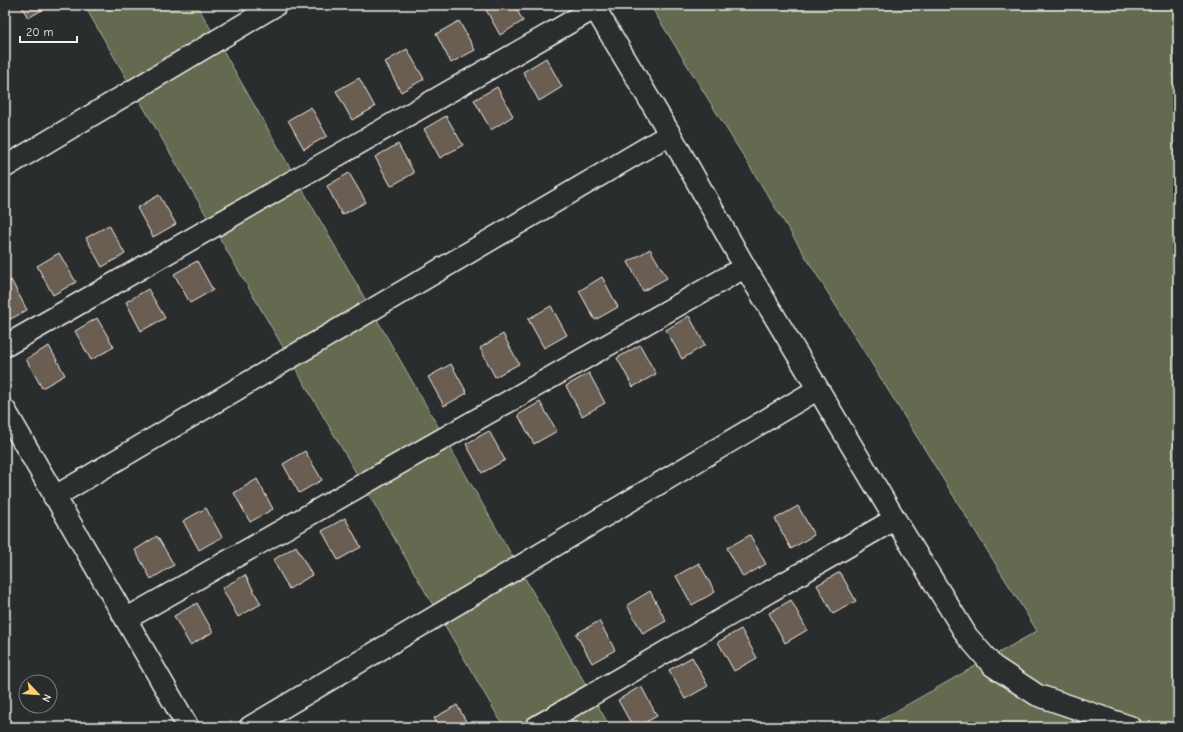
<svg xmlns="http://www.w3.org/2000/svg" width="1183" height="732" font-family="'Comic Neue',sans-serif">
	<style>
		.green { fill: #636b50; stroke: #acae9c }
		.building { fill: #6b5d51; stroke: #f4f1e8 }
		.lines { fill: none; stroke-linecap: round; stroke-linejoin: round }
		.minor-casing { stroke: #f4f1e8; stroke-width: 24 }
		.minor { stroke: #2a2d2e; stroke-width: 21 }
	</style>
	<rect width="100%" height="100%" fill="#2a2d2e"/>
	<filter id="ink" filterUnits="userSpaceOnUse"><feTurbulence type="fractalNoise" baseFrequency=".025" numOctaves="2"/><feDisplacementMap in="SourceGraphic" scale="8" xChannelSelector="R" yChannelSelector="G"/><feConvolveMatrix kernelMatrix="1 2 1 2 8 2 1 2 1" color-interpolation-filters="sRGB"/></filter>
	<g filter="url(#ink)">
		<path class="green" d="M84,5H197L610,727H504Z
			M650,5H1178V727H868L1037,631Z"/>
		<path class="building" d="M21,5H51L28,18Z
			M485,5H514L523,21L500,35L484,6Z
			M459,21L475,50L451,63L436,34Z
			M407,49L424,79L401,92L385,62Z
			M546,58L562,87L539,101L523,72Z
			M359,78L375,107L352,120L336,91Z
			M497,87L513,116L491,130L474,100Z
			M311,107L327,136L304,149L288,120Z
			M446,116L463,145L440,158L424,129Z
			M398,144L414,173L391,186L375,157Z
			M349,173L366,202L342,215L327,186Z
			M159,195L176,224L153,237L137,208Z
			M109,225L125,254L102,267L86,238Z
			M650,249L667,278L643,291L628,262Z
			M59,253L76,282L53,295L37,266Z
			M197,261L213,290L190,303L174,274Z
			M602,277L618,307L595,320L579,291Z
			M11,280L27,310L5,322V283Z
			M148,289L165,318L141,331L126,302Z
			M551,306L567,335L544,348L528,319Z
			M689,316L705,345L682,359L666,330Z
			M97,318L114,347L91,360L75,331Z
			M503,334L519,364L495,377L480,348Z
			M640,345L656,374L633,387L617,358Z
			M49,346L65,375L42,388L26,359Z
			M451,364L467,393L444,406L428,377Z
			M589,373L605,403L582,416L566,386Z
			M540,402L557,431L534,444L518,415Z
			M489,431L505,460L482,473L466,444Z
			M305,451L322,480L299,493L283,464Z
			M257,479L273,509L250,522L234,493Z
			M798,506L814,535L791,549L775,519Z
			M206,508L222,537L199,550L183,521Z
			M345,518L361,547L338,560L322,531Z
			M750,535L766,564L743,577L727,548Z
			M157,536L174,565L151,579L135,550Z
			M296,546L312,575L289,589L273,560Z
			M699,563L715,592L692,605L676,576Z
			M840,572L856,601L833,614L817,585Z
			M245,575L261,604L238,617L222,588Z
			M650,591L666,621L643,634L627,605Z
			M791,600L807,630L785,643L769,613Z
			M197,603L213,632L190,645L174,616Z
			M599,621L615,650L592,663L576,634Z
			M741,629L757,658L734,671L718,642Z
			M692,657L708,686L685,699L669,670Z
			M641,686L657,716L637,727H633L618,700Z
			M457,705L469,727H439L434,718Z"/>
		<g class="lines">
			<defs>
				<path id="minor" d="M593,5L670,134L745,267L818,389L895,519L967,636L993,666L1037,695L1131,727
					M5,167L276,5
					M5,346L595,8
					M5,410L188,727
					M54,497L670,134
					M126,619L745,267
					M250,727L818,389
					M536,727L895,519"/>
			</defs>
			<use href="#minor" class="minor-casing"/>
			<use href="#minor" class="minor"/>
		</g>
	</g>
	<rect width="1183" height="732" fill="none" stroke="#2a2d2e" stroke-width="20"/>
	<rect x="10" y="10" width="1163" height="712" fill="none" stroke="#f4f1e8" stroke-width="1.5" filter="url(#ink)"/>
	<g transform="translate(38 694) rotate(115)"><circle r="19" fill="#2a2d2e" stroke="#7b7b78"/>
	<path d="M0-3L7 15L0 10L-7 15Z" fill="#ffd166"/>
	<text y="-6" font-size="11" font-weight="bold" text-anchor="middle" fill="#f4f1e8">N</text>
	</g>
	<path d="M20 36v6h57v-6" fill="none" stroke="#f4f1e8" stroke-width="2"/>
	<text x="26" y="36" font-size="12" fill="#f4f1e8" stroke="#2a2d2e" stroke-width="3" paint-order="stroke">20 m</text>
</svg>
